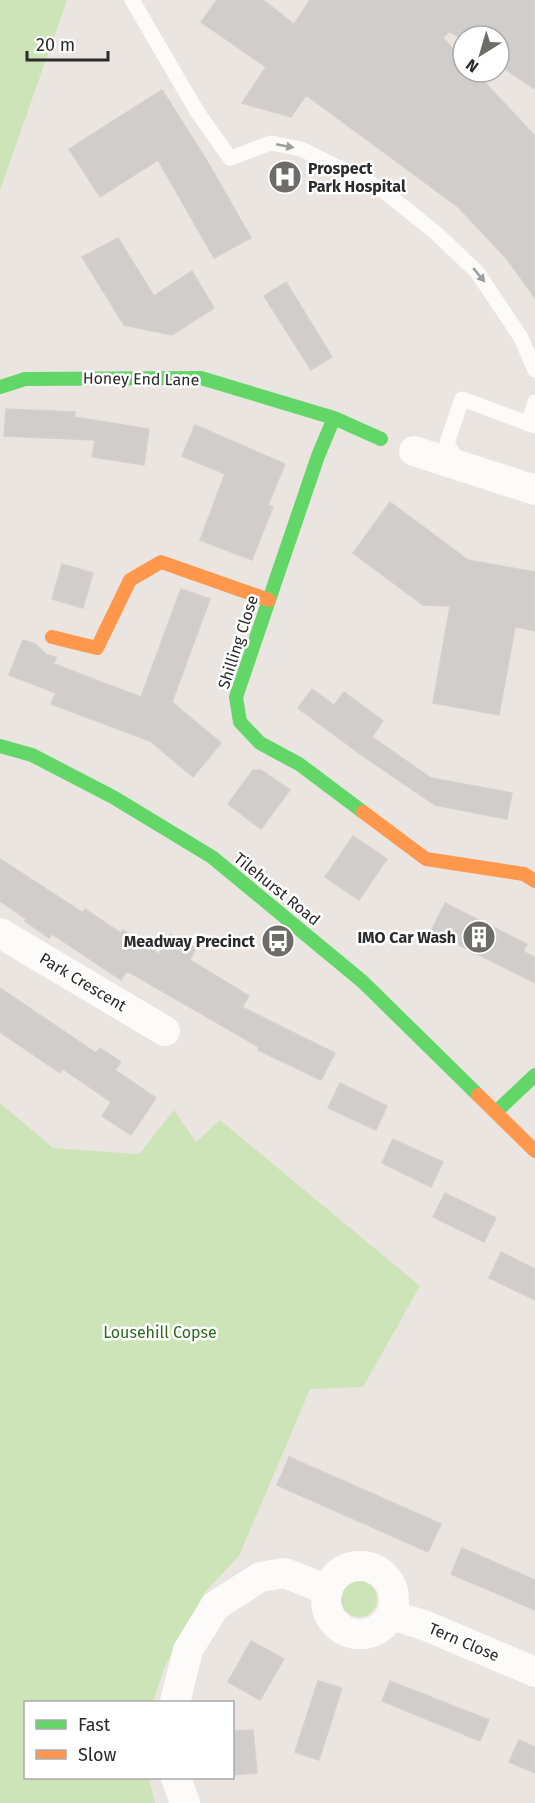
<svg xmlns="http://www.w3.org/2000/svg" width="535" height="1803" font-family="'Fira Sans',sans-serif">
	<style>
		.green { fill: #cce4b8 }
		.building { fill: #d0cdca; stroke: #d4d1cc; stroke-width: 1.5 }
		.lines { fill: none; stroke-linecap: round; stroke-linejoin: round }
		.lane { stroke: #fcfbfa; stroke-width: 15 }
		.street { stroke: #fcfbfa; stroke-width: 30 }
		.fast { stroke: #63d668; stroke-width: 14 }
		.slow { stroke: #ff974d; stroke-width: 14 }
		.oneway { fill: #9e9d9d }
		.labels { text-anchor: middle; dominant-baseline: central; stroke-width: 5; stroke-linejoin: round; paint-order: stroke }
		.poi-label { font-size: 16px; font-weight: bold; fill: #2b2b2b; stroke: #fff; text-anchor: end }
		.street-label { font-size: 16px; fill: #2b2b2b; stroke: #fff }
		.park-label { font-size: 16px; fill: #2c6919; stroke: #fff }
	</style>
	<rect width="100%" height="100%" fill="#eae5e0"/>
	<path class="green" d="M0,0H67L0,190Z
		M0,1103L53,1148L139,1154L174,1110L196,1142L220,1120L420,1286L363,1387L310,1389L239,1556L205,1592L164,1668L153,1702H26V1778H149L155,1803H0Z
		M341 1599a18 18 0 1 1 36 0a18 18 0 1 1-36 0Z"/>
	<path class="building" d="M217,0H263L294,24L310,0H535V89L499,65V36H463V40L449,31L443,38L463,60V72H475L535,136V298L507,259L458,207L306,95L291,117L242,103L266,67L201,22Z
		M162,90L207,161L251,238L214,258L158,160L100,197L69,149Z
		M118,238L154,296L192,271L214,308L172,335L124,325L82,257Z
		M286,282L332,357L311,370L264,296Z
		M6,409L75,412L74,417L149,429L144,465L92,457L95,440L4,436Z
		M195,425L285,464L268,505L273,507L252,560L200,540L225,474L182,456Z
		M390,502L468,560L535,572V631L515,627L499,715L433,703L450,606L423,605L353,553Z
		M62,564L93,573L83,608L52,599Z
		M181,589L210,599L172,702L221,743L193,777L150,741L51,704L56,693L9,675L23,640L35,644L47,655L56,657L54,664L141,697Z
		M312,689L334,705L344,692L383,721L372,737L431,778L512,793L507,819L435,805L360,754L298,708Z
		M253,770H261L290,790L261,829L228,804Z
		M353,836L387,859L359,900L325,877Z
		M0,859L83,913L85,909L121,933L123,930L159,954L170,934L196,948L190,960L249,996L242,1007L335,1053L321,1080L258,1050L259,1047L127,971L121,980L52,934L49,938L25,921L26,919L0,901Z
		M445,903L527,944L523,951L535,958V983L431,931Z
		M0,988L96,1053L100,1048L121,1062L115,1070L156,1098L131,1135L102,1116L111,1102L63,1069L60,1073L0,1032Z
		M340,1083L387,1106L376,1130L328,1108Z
		M393,1139L443,1162L431,1187L382,1163Z
		M445,1193L496,1218L484,1242L433,1217Z
		M501,1252L535,1269V1300L489,1278Z
		M289,1457L441,1524L428,1552L277,1485Z
		M462,1548L535,1580V1610L451,1574Z
		M251,1641L284,1659L260,1700L228,1682Z
		M318,1681L342,1688L319,1760L295,1752Z
		M390,1681L489,1720L480,1741L382,1701Z
		M253,1730L257,1773L232,1775V1731Z
		M519,1740L535,1747V1773L509,1762Z"/>
	<g class="lines">
		<path class="lane" d="M132,0L198,113L230,158L271,143L301,149L380,188L437,234L477,272L520,336L535,370
			M528,424L535,402
			M459,464L447,443L462,399L535,426"/>
		<path class="street" d="M414,451L535,490
			M0,933L165,1031
			M326 1600a34 34 0 1 1 68 0a34 34 0 1 1-68 0Z
			M391,1615L424,1625L535,1672
			M175,1702L188,1650L215,1606L260,1577L285,1573L328,1590
			M176,1778L185,1803"/>
		<path class="fast" d="M0,387L25,379L201,378L334,418L381,439
			M334,418L318,456L236,697L240,722L260,743L299,764L363,812
			M0,746L32,755L113,797L212,857L363,982L478,1095
			M496,1112L535,1075"/>
		<path class="slow" d="M52,637L97,648L130,580L161,562L269,600
			M363,812L426,859L524,874L535,881
			M478,1095L535,1151"/>
	</g>
	<defs><path id="oneway-solid" d="M-6-.8H1V-3.2L6.5 0L1 3.2V.8H-6Z" transform="scale(1.5)"/></defs>
	<g class="oneway">
		<use href="#oneway-solid" transform="translate(285 146) rotate(11)"/>
		<use href="#oneway-solid" transform="translate(479 275) rotate(50)"/>
	</g>
	<defs>
		<symbol id="hospital-disc" viewBox="-11 -11 22 22"><circle r="9.5" fill="#6e6c6a" stroke="#fff"/><path d="M-5-5h3v3.5h4V-5h3V5h-3V1.5h-4V5h-3Z" fill="#fff"/></symbol>
		<symbol id="building-disc" viewBox="-11 -11 22 22"><circle r="9.5" fill="#6e6c6a" stroke="#fff"/><path d="M-4-6H4V6H1V3H-1V6H-4ZM-2.5-4.3h1.7v1.8h-1.7ZM.8-4.3h1.7v1.8H.8ZM-2.5-1h1.7V.8h-1.7ZM.8-1h1.7V.8H.8Z" fill="#fff"/></symbol>
		<symbol id="bus-disc" viewBox="-11 -11 22 22"><circle r="9.5" fill="#6e6c6a" stroke="#fff"/><path d="M-5-6H5V4H4V6H2V4H-2V6H-4V4H-5ZM-3.5-4V0h7V-4ZM-3.5 1.2v1.5H-2V1.2ZM2 1.2v1.5H3.5V1.2Z" fill="#fff"/></symbol>
	</defs>
	<g fill-rule="evenodd">
		<use href="#hospital-disc" x="266" y="158" width="38" height="38"/>
		<use href="#building-disc" x="460" y="918" width="38" height="38"/>
		<use href="#bus-disc" x="259" y="922" width="38" height="38"/>
	</g>
	<g class="labels">
		<g class="poi-label">
			<text x="308" y="168" text-anchor="start">Prospect<tspan x="308" dy="18">Park Hospital</tspan></text>
			<text x="456" y="937">IMO Car Wash</text>
			<text x="255" y="941">Meadway Precinct</text>
		</g>
		<g class="street-label">
			<text transform="translate(141 379) rotate(1)">Honey End Lane</text>
			<text transform="translate(238 642) rotate(-72)">Shilling Close</text>
			<text transform="translate(277 889) rotate(39)">Tilehurst Road</text>
			<text transform="translate(83 982) rotate(31)">Park Crescent</text>
			<text transform="translate(464 1642) rotate(23)">Tern Close</text>
		</g>
		<g class="park-label">
			<text x="160" y="1332">Lousehill Copse</text>
		</g>
	</g>
	<rect x="24" y="1701" width="210" height="78" fill="#ffffff" stroke="#aaaaaa" stroke-width="1.5"/>
	<rect x="36" y="1720" width="30" height="9" fill="#63d668" stroke="#aaaaaa" stroke-width="1.5"/>
	<text x="78" y="1731" font-size="18" fill="#2b2b2b">Fast</text>
	<rect x="36" y="1750" width="30" height="9" fill="#ff974d" stroke="#aaaaaa" stroke-width="1.5"/>
	<text x="78" y="1761" font-size="18" fill="#2b2b2b">Slow</text>
	<g transform="translate(481 54) rotate(217)"><circle r="28" fill="#ffffff" stroke="#aaaaaa" stroke-width="1.5"/>
	<path d="M0-4.5L10 22L0 15L-10 22Z" fill="#6e6c6a"/>
	<text y="-9" font-size="16" font-weight="bold" text-anchor="middle" fill="#2b2b2b">N</text>
	</g>
	<path d="M27 51v9h81v-9" fill="none" stroke="#2b2b2b" stroke-width="3"/>
	<text x="36" y="51" font-size="18" fill="#2b2b2b" stroke="#ffffff" stroke-width="4.5" paint-order="stroke">20 m</text>
</svg>
